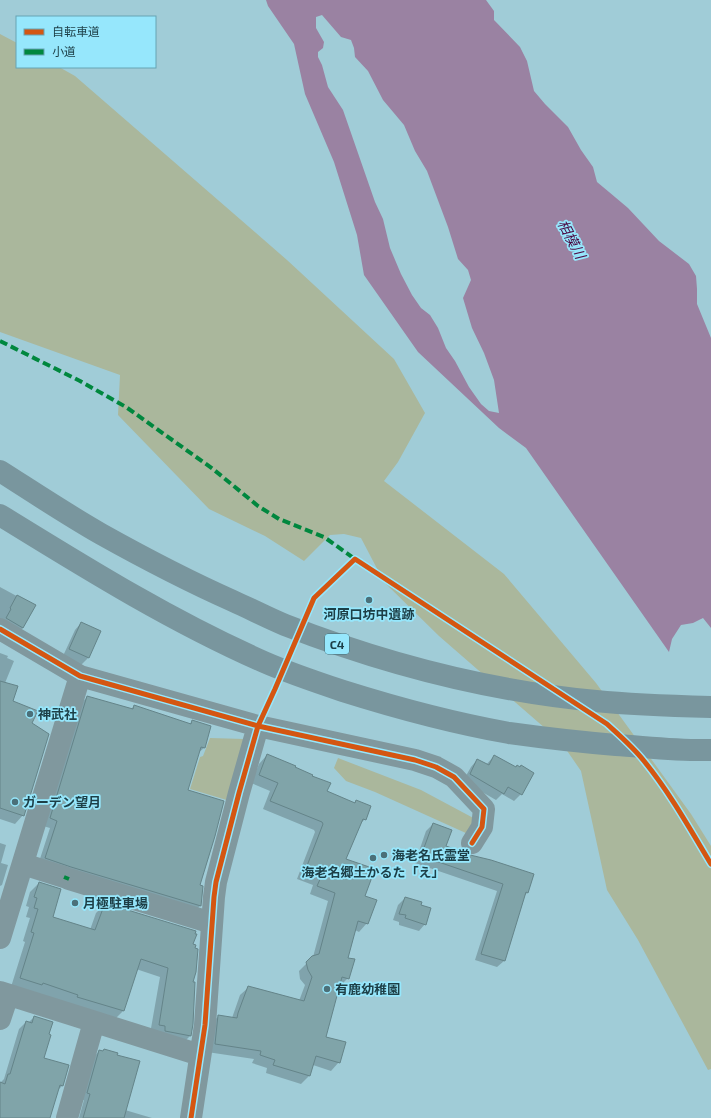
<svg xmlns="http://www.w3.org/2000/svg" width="711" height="1118" font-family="'Exo 2','Noto Sans JP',sans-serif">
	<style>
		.green { fill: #aab79c }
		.water { fill: #9a82a2; fill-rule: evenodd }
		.shadow { fill: #0003 }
		.building { fill: #80a4a9; stroke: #648489 }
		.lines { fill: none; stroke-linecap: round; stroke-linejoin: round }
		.minor { stroke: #80989e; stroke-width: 22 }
		.highway { stroke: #79969e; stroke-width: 22 }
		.quiet { stroke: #00873e; stroke-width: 4; stroke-dasharray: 8 4; stroke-linecap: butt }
		.cycleway-casing { stroke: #96e7fc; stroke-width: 8 }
		.cycleway { stroke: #d45612; stroke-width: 5 }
		.poi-dot { fill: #4b7079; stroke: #96e7fc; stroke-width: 1.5 }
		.labels { text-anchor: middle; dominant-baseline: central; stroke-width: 3.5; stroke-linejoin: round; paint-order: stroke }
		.shield { fill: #96e7fc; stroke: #41717d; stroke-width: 1 }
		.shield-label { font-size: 12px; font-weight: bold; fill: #1d3f47 }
		.poi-label { font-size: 13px; font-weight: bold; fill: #1d3f47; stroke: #96e7fc; text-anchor: start }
		.water-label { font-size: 14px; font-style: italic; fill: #4b0741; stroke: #96e7fc }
	</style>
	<rect width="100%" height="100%" fill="#a0ccd7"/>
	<path class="green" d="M0,34L17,43V67H59L75,76L287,260L394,359L425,413L398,462L384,481L504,574L596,683L691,814L711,846V1069L708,1070L638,940L607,890L581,771L561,742L439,636L384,582L361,538L344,534L330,535L304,561L265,536L209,509L118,415L120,375L0,332Z
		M210,738L245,739L230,801L190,789L200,757L203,756Z
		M338,758L421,790L479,821L468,834L375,792L346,781L334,768Z"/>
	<path class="water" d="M266,0H486L494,11V20L520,47L527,61L534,91L545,104L568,127L581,150L593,167L597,182L609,192L628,208L659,241L689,264L696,276L697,289V304L711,338V628L703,618L693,623L681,625L672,639L669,652L526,448L499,428L418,352L364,275L357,235L334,162L305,94L294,44L268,6ZM322,15L341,37L351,40L354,48L355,57L368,71L383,100L404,125L415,151L427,171L448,227L458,259L468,270L471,280L463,298L472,328L484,353L494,380L499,413L489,411L481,404L469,387L455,361L446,348L438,328L430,315L421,308L412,295L401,274L390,248L383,219L375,202L343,110L328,87L322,65L318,57V52L323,48L324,42L316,28V17Z"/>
	<path class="shadow" d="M0,587L35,606L23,628L16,634L0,625Z
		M81,623L100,631L88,658L81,665L63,656L75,630Z
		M0,653L8,656L7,658L14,661L5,683L12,701L31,723L23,815L15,824L0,819Z
		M87,697L131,709L134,706L189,724L192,722L210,727L204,748L198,753L187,791L198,885L202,886L200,906L192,914L38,865L50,828L43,826L80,705Z
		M267,755L311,776L326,792L354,803L356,801L365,819L359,825L345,859L364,896L367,923L359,932L355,930L347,958L348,978L340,986H339L324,1037L339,1062L331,1071L313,1065L309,1076L301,1084L266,1073L267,1068L252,1063L254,1059L207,1052L210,1024L219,1016L232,1018L240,995L249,987L299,1001L305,985L300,979L299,971L313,957L328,901L310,894L313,885L297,879L315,832L314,830L263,809L270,791L251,783L259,764Z
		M494,756L516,768H520L521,794L514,801L502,794L496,800L463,781L471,767L477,760L486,765Z
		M433,824L445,847L465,855L533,875L527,893L523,897L504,961L497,967L475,960L497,891L415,863L426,831Z
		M0,843L6,845L1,863L8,865L2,885L0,886Z
		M39,883L51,918L90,930L96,913L105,904L192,945V1024L190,1036L181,1045L150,1034L160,977L136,969L123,1011L114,1020L11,987L25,942L23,941L30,918L26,917L29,907L26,906L30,892Z
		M405,898L420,906L425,924L419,931L399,925V922L393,920L398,905Z
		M34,1017L43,1059L62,1086L58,1090L50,1118H0V1086L1,1082L4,1079L19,1029L26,1022L28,1023Z
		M99,1051L125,1110L152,1118H79L84,1100H81L93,1058Z"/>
	<path class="building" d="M17,595L36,605L23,628L6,618L11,609L10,608Z
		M81,622L101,631L89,658L69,649Z
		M0,681L18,686L13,701L38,711L32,723L49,734L24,816L0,808Z
		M87,696L133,709L134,705L191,724L192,720L211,726L205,748L201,747L188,790L224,801L215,836L200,885L203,886L201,906L71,867L45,858L57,821L50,818Z
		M267,754L296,766L295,767L313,775L312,776L331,783L327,791L355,803L356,800L371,806L366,820L363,819L346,859L375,869L365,896L377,900L368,924L358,921L348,958L355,959L349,979L342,977L326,1037L346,1042L340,1063L316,1056L310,1076L273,1065L275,1060L260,1055L261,1051L215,1044L218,1015L237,1018L238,1013L248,986L304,1001L312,977L308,970L306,962L312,956L319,954L335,893L317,886L321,877L305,871L323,824L322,822L270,801L278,783L259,775Z
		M494,755L516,767L517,765L520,767L521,765L534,773L522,795L508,787L504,794L470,774L477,759L489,765Z
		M433,823L452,830L446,846L463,852L466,854L491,860L534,874L528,893L526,892L505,961L481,954L503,884L421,856Z
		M39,882L61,889L53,917L95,930L105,903L196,931L195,934H197L193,944L196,945L195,948L198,949L196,972L193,982H195L193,1024L191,1036L165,1031V1026L159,1025L168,968L141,959L124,1011L77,997L78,995L43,983L42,985L20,978L34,933L31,932L38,909L34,908L37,898L34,897Z
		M405,897L422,902L421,905L431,908L426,925L405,918L406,915L399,914Z
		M34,1016L53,1022L49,1034L51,1035L44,1058L69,1065L63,1086L60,1085L50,1118H0V1082L5,1084L8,1074H10L26,1021L32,1023Z
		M104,1049L118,1053L117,1055L140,1061L124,1118H83L90,1094L87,1093L99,1050L103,1051Z"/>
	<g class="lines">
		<path class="minor" d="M0,629L80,676L258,726L415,760L436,767L454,777L484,809L482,827L472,843
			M23,864L64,877
			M69,879L212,923
			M0,938L80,676
			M0,992L200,1055
			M0,1019L8,995
			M67,1118L94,1022
			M191,1118L205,1025L214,897L216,882L239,793L258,726"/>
		<path class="highway" d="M0,471C33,492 66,514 101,534C144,558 188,581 233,601C251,609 268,618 285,625C385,664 490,691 596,701C635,705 673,706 711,707
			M0,515C86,568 171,621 264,662C289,673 316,682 343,691C397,708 453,723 509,733C545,738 580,742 616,745C647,747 679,751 711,750"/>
		<path class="quiet" d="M0,341L80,381L126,407L213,469L258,506L279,519L324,537L355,559
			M64,877L69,879"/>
		<defs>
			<path id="cycleway" d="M0,629L80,676L258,726L415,760L436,767L454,777L484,809L482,827L472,843
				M191,1118L205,1025L214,897L216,882L239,793L258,726L275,689L314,598L355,559L607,724C620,736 633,747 644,761C670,793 690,829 711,864"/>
		</defs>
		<use href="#cycleway" class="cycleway-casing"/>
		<use href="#cycleway" class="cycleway"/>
	</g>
	<g class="poi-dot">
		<circle cx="369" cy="600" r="4"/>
		<circle cx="30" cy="714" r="4"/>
		<circle cx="15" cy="802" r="4"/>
		<circle cx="384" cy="855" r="4"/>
		<circle cx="373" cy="858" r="4"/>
		<circle cx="75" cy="903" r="4"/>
		<circle cx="327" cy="989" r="4"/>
	</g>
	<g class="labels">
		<rect class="shield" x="325" y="634" width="24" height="20" rx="3"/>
		<g class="shield-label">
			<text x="337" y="644">C4</text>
		</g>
		<g class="poi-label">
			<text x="369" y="614" text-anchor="middle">河原口坊中遺跡</text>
			<text x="38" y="714">神武社</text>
			<text x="23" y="802">ガーデン望月</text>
			<text x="392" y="855">海老名氏霊堂</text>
			<text x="373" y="872" text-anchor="middle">海老名郷土かるた「え」</text>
			<text x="83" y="903">月極駐車場</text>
			<text x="335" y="989">有鹿幼稚園</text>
		</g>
		<g class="water-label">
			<text transform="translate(572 239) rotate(62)">相模川</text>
		</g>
	</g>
	<rect x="16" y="16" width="140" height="52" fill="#96e7fc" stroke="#66a4b4"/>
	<rect x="24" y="29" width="20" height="6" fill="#d45612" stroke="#66a4b4"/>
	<text x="52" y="36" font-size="12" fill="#1d3f47">自転車道</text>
	<rect x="24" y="49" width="20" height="6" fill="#00873e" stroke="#66a4b4"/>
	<text x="52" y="56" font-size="12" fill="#1d3f47">小道</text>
</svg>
